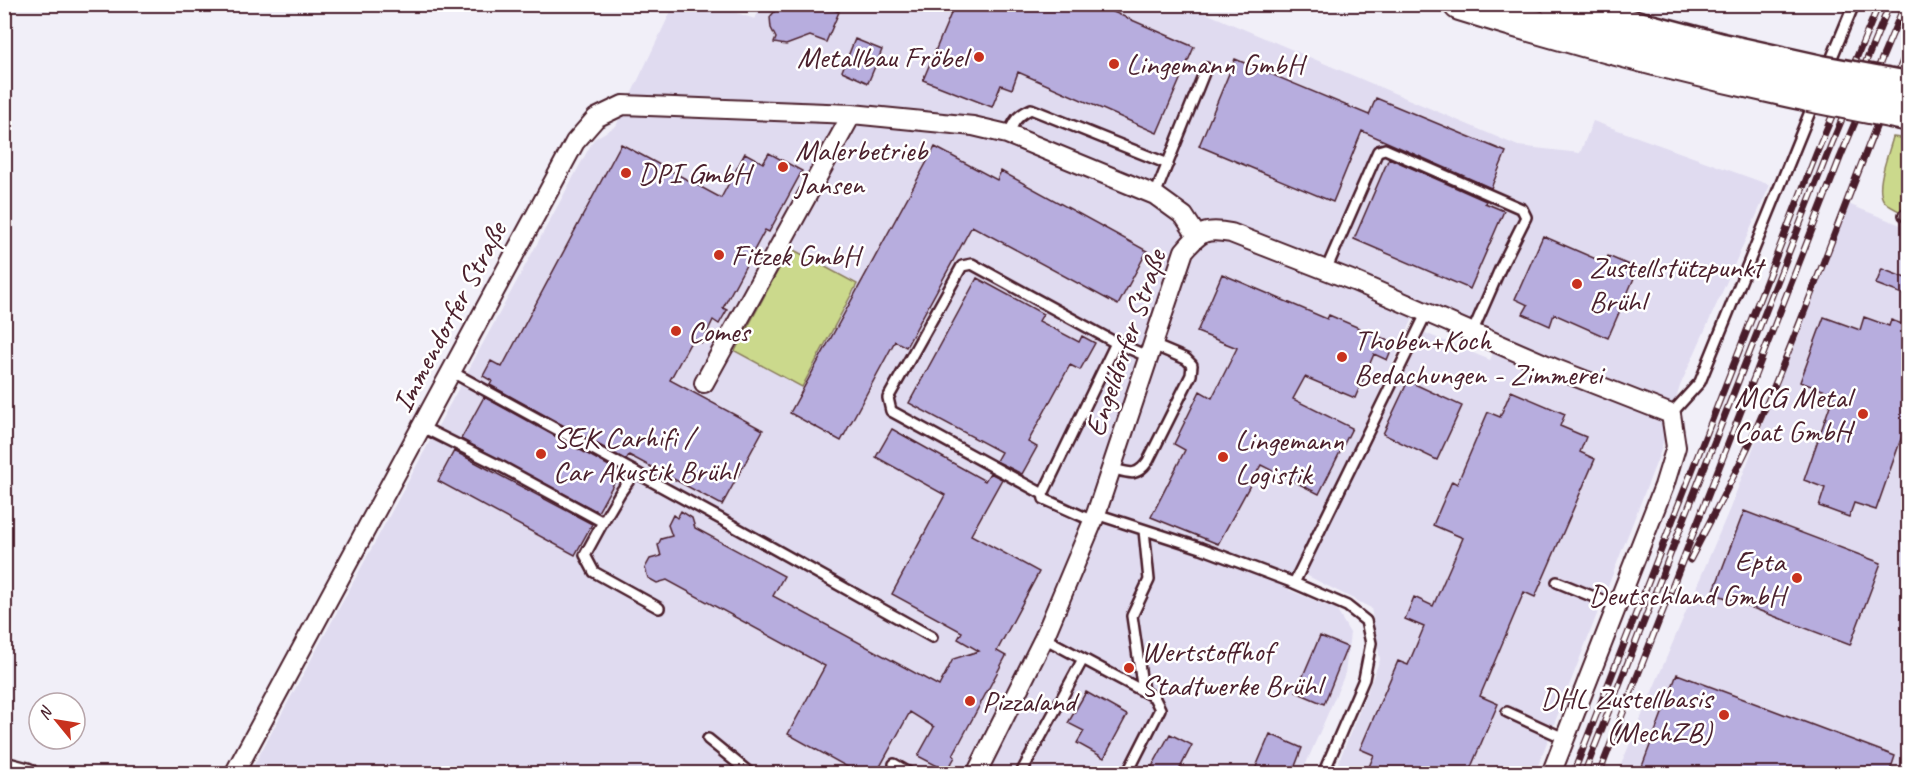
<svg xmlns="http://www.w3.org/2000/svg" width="1913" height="778" font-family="Caveat,sans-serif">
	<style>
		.built { fill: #e0dbf0 }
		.green { fill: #cbd98c; stroke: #8a7c5c; stroke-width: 1.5 }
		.building { fill: #b7adde; stroke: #4a1f2b; stroke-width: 1.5 }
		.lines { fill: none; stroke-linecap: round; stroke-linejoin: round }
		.service-casing { stroke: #4a1f2b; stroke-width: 14 }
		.minor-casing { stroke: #4a1f2b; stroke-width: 22 }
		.tertiary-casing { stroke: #4a1f2b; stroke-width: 26 }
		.trunk-casing { stroke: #4a1f2b; stroke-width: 33 }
		.motorway-casing { stroke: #4a1f2b; stroke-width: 36 }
		.service { stroke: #fff; stroke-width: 9 }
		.minor { stroke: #fff; stroke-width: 18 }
		.tertiary { stroke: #fff; stroke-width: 21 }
		.trunk { stroke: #fff; stroke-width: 28 }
		.motorway { stroke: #fff; stroke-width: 32 }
		.rail-casing { stroke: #4a1f2b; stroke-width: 7 }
		.rail { stroke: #fff; stroke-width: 4.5; stroke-dasharray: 14; stroke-linecap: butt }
		.trunk-bridge-casing { stroke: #4a1f2b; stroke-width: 33; stroke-linecap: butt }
		.motorway-bridge-casing { stroke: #4a1f2b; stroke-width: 36; stroke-linecap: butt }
		.trunk-bridge { stroke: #fff; stroke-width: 28 }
		.motorway-bridge { stroke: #fff; stroke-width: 32 }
		.poi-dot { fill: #c8321e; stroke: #fff; stroke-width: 2 }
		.labels { text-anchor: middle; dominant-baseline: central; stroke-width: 5; stroke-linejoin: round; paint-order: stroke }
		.poi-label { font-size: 30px; fill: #4a1f2b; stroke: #fff; text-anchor: start }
		.street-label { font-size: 30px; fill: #4a1f2b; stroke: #fff }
	</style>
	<rect width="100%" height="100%" fill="#f1eff8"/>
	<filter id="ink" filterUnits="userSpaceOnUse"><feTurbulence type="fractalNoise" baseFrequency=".0167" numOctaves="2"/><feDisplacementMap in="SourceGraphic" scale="12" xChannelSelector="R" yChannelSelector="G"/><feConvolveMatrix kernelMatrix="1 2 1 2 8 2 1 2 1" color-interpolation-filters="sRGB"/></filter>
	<g filter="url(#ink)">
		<path class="built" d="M762,4L1187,5L1518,146L1580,153L1593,121L1770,185L1680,386L1660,453L1535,773H1334L1380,660L1371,608L1304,574L1425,333L1490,360L1500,336L1420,303L1289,590L1336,609L1350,633L1345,674L1302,773L249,774L594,139L616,126L674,5H713L755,19Z
			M1848,204L1908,228V773L1617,774L1730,508Z"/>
		<path class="green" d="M1893,137L1908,139V215C1900,211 1890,208 1884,201C1874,188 1889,153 1893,137Z
			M790,248L857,284L802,387L735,351Z"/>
		<path class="building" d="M783,4H821L839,12L826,42L810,36L786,45L774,43L776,38L771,28L770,17L779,6Z
			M955,4H1095L1194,47L1157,133L1018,72L1012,89L1001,85L992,107L923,80Z
			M855,39L882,50L868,83L842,71Z
			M1235,59L1369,115L1376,98L1506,152L1491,188L1362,131L1333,202L1199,146Z
			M621,144L721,198L745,153L763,163L769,153L802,171L769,232L765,230L723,308L727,310L719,324L713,320L702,343L693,338L670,380L763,430L722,505L629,455L626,460L490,385L492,381L483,376L491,361L502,367Z
			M935,147L997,180L1001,171L1147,251L1118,305L972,226L906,347L895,341L841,441L790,413Z
			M1389,158L1486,201L1485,203L1504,211L1470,289L1354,239Z
			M1543,236L1605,263L1608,256L1638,269L1608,338L1554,314L1550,326L1523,314L1528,305L1515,299Z
			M1882,269L1908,279V285L1905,295L1876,284Z
			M1222,274L1327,319L1329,315L1394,343L1387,360L1374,354L1355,398L1305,377L1293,399L1352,428L1319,494L1261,465L1218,544L1151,517L1185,450L1174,444L1200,391L1212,398L1237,348L1197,332Z
			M977,278L1043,314L1039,321L1079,342L1082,336L1095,343L1080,370L1070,365L1028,442L1037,447L1022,474L996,461L1001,452L909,403Z
			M1824,317L1860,330L1864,317L1889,326L1891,320L1908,326V419L1876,510L1854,503L1849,517L1819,506L1825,488L1804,480L1834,394L1800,382Z
			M1408,381L1462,406L1437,460L1383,434Z
			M1511,391L1565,414L1560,426L1586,437L1580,452L1595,459L1535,597L1524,592L1480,696L1498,704L1468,774H1366L1374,755L1360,749L1398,661L1408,665L1424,627L1405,619L1414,597L1433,606L1463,538L1433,525L1452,481L1457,484L1488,412L1500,417Z
			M484,397L620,472L598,512L461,439Z
			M892,429L985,481L990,473L1002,479L971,535L1039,572L997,651L1006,656L953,755L955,757L947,771L918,756L934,727L910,712L876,774H860L788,734L825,666L667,580L657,583L648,578L645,568L650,559L661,556L658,545L661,539L672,536L668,525L673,515L677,518L681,511L692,518L695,528L784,576L773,596L939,686L953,659L979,651L958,639L962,632L892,594L945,495L876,457Z
			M454,451L592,524L575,555L438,481Z
			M1744,511L1881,563L1850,645L1713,593Z
			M1320,636L1347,647L1324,704L1296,692Z
			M1677,674L1895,756L1889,774H1652L1641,769Z
			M1086,692L1127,715L1104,758L1077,743L1084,731L1068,723Z
			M1170,734L1192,745L1177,774H1148Z
			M1270,734L1302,748L1292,774H1253Z"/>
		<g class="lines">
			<defs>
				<path id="service" d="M1828,67L1854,4
					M1009,135C1013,121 1018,115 1031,109L1168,164
					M1155,195L1206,68
					M1904,215L1908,218
					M1326,270L1378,151L1385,149L1522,209L1526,217L1500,269L1472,333
					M452,372L719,518L932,637
					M1671,414L1700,382L1814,102
					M422,427L502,467L603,522L620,493L635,472
					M1111,468C1129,473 1136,478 1148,461L1191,375L1192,365L1186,359L1153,345
					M1043,494L891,411L888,398L962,266L972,264L1118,344
					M1096,514L1201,548L1294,583L1347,606L1366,621L1371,643L1364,679L1323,774
					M1093,521L1044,499L1043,494L1115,345L1126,347L1149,357
					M603,522L585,555L594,572L659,608
					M1557,582L1616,606
					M1294,583L1426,314
					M1044,638L1154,697L1160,709L1127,774
					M1143,691L1132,616L1149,580L1144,530
					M1507,712L1564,738
					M708,739L751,774
					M894,764L911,774
					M1023,774L1021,773L1083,659"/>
				<path id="minor" d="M704,383L852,114
					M234,774L575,142L596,118L623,105L852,114L973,126L1007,134L1155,195L1184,216L1197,236
					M976,774L1044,638L1096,514L1184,251C1200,232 1205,228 1231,233L1354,281L1556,369L1671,414L1676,447L1664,486L1551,774"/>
				<path id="tertiary" d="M4,768L27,774"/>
				<path id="trunk" d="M1555,4L1722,48L1821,70"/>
				<path id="motorway" d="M1460,4C1575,40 1692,70 1809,95"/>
			</defs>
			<use href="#service" class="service-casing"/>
			<use href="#minor" class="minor-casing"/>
			<use href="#tertiary" class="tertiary-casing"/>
			<use href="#trunk" class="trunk-casing"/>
			<use href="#motorway" class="motorway-casing"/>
			<use href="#service" class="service"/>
			<use href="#minor" class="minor"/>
			<use href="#tertiary" class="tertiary"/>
			<use href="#trunk" class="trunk"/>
			<use href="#motorway" class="motorway"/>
			<defs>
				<path id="rail" d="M1690,560C1711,519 1733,479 1752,438C1809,310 1853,177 1908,49
					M1573,774L1817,152L1879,4
					M1584,774L1827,155L1890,4
					M1599,774L1840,158L1905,4"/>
			</defs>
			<use href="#rail" class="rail-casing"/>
			<use href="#rail" class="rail"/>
			<defs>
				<path id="trunk-bridge" d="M1821,70L1908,86"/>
				<path id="motorway-bridge" d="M1809,95L1905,114"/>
			</defs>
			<use href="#trunk-bridge" class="trunk-bridge-casing"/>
			<use href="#motorway-bridge" class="motorway-bridge-casing"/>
			<use href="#trunk-bridge" class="trunk-bridge"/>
			<use href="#motorway-bridge" class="motorway-bridge"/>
		</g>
	</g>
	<g class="poi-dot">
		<circle cx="979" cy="57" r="6"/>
		<circle cx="1114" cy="64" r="6"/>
		<circle cx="783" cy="167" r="6"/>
		<circle cx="626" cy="173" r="6"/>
		<circle cx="719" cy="255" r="6"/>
		<circle cx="1577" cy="284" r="6"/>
		<circle cx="676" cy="331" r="6"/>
		<circle cx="1342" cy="357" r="6"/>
		<circle cx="1863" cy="414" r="6"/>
		<circle cx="541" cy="454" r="6"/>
		<circle cx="1223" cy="457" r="6"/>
		<circle cx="1797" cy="578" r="6"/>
		<circle cx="1129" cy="668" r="6"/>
		<circle cx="970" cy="701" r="6"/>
		<circle cx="1724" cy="715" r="6"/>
	</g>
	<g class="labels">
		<g class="poi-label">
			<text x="967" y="57" text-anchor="end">Metallbau Fröbel</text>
			<text x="1126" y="64">Lingemann GmbH</text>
			<text x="795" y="150">Malerbetrieb<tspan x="795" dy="34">Jansen</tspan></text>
			<text x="638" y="173">DPI GmbH</text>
			<text x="731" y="255">Fitzek GmbH</text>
			<text x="1589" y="267">Zustellstützpunkt<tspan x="1589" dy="34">Brühl</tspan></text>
			<text x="688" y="331">Comes</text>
			<text x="1354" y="340">Thoben+Koch<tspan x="1354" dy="34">Bedachungen - Zimmerei</tspan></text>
			<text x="1851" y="397" text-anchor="end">MCG Metal<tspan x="1851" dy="34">Coat GmbH</tspan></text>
			<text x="553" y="437">SEK Carhifi /<tspan x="553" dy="34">Car Akustik Brühl</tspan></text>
			<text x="1235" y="440">Lingemann<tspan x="1235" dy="34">Logistik</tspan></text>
			<text x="1785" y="561" text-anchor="end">Epta<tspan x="1785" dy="34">Deutschland GmbH</tspan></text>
			<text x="1141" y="651">Wertstoffhof<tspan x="1141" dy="34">Stadtwerke Brühl</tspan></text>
			<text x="1712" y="698" text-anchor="end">DHL Zustellbasis<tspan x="1712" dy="34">(MechZB)</tspan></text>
			<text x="982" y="701">Pizzaland</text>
		</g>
		<g class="street-label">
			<text transform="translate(449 317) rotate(-62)">Immendorfer Straße</text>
			<text transform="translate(1125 343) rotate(-71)">Engeldorfer Straße</text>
		</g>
	</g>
	<rect width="1913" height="778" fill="none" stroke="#fff" stroke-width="24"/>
	<rect x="12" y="12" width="1889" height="754" fill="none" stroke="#4a1f2b" stroke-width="2" filter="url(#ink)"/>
	<g transform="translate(57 721) rotate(300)"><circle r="28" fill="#ffffff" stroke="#b7a5aa" stroke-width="1.5"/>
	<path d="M0-4.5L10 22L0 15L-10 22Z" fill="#c8321e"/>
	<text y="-9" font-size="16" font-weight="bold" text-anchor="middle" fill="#4a1f2b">N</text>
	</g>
</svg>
